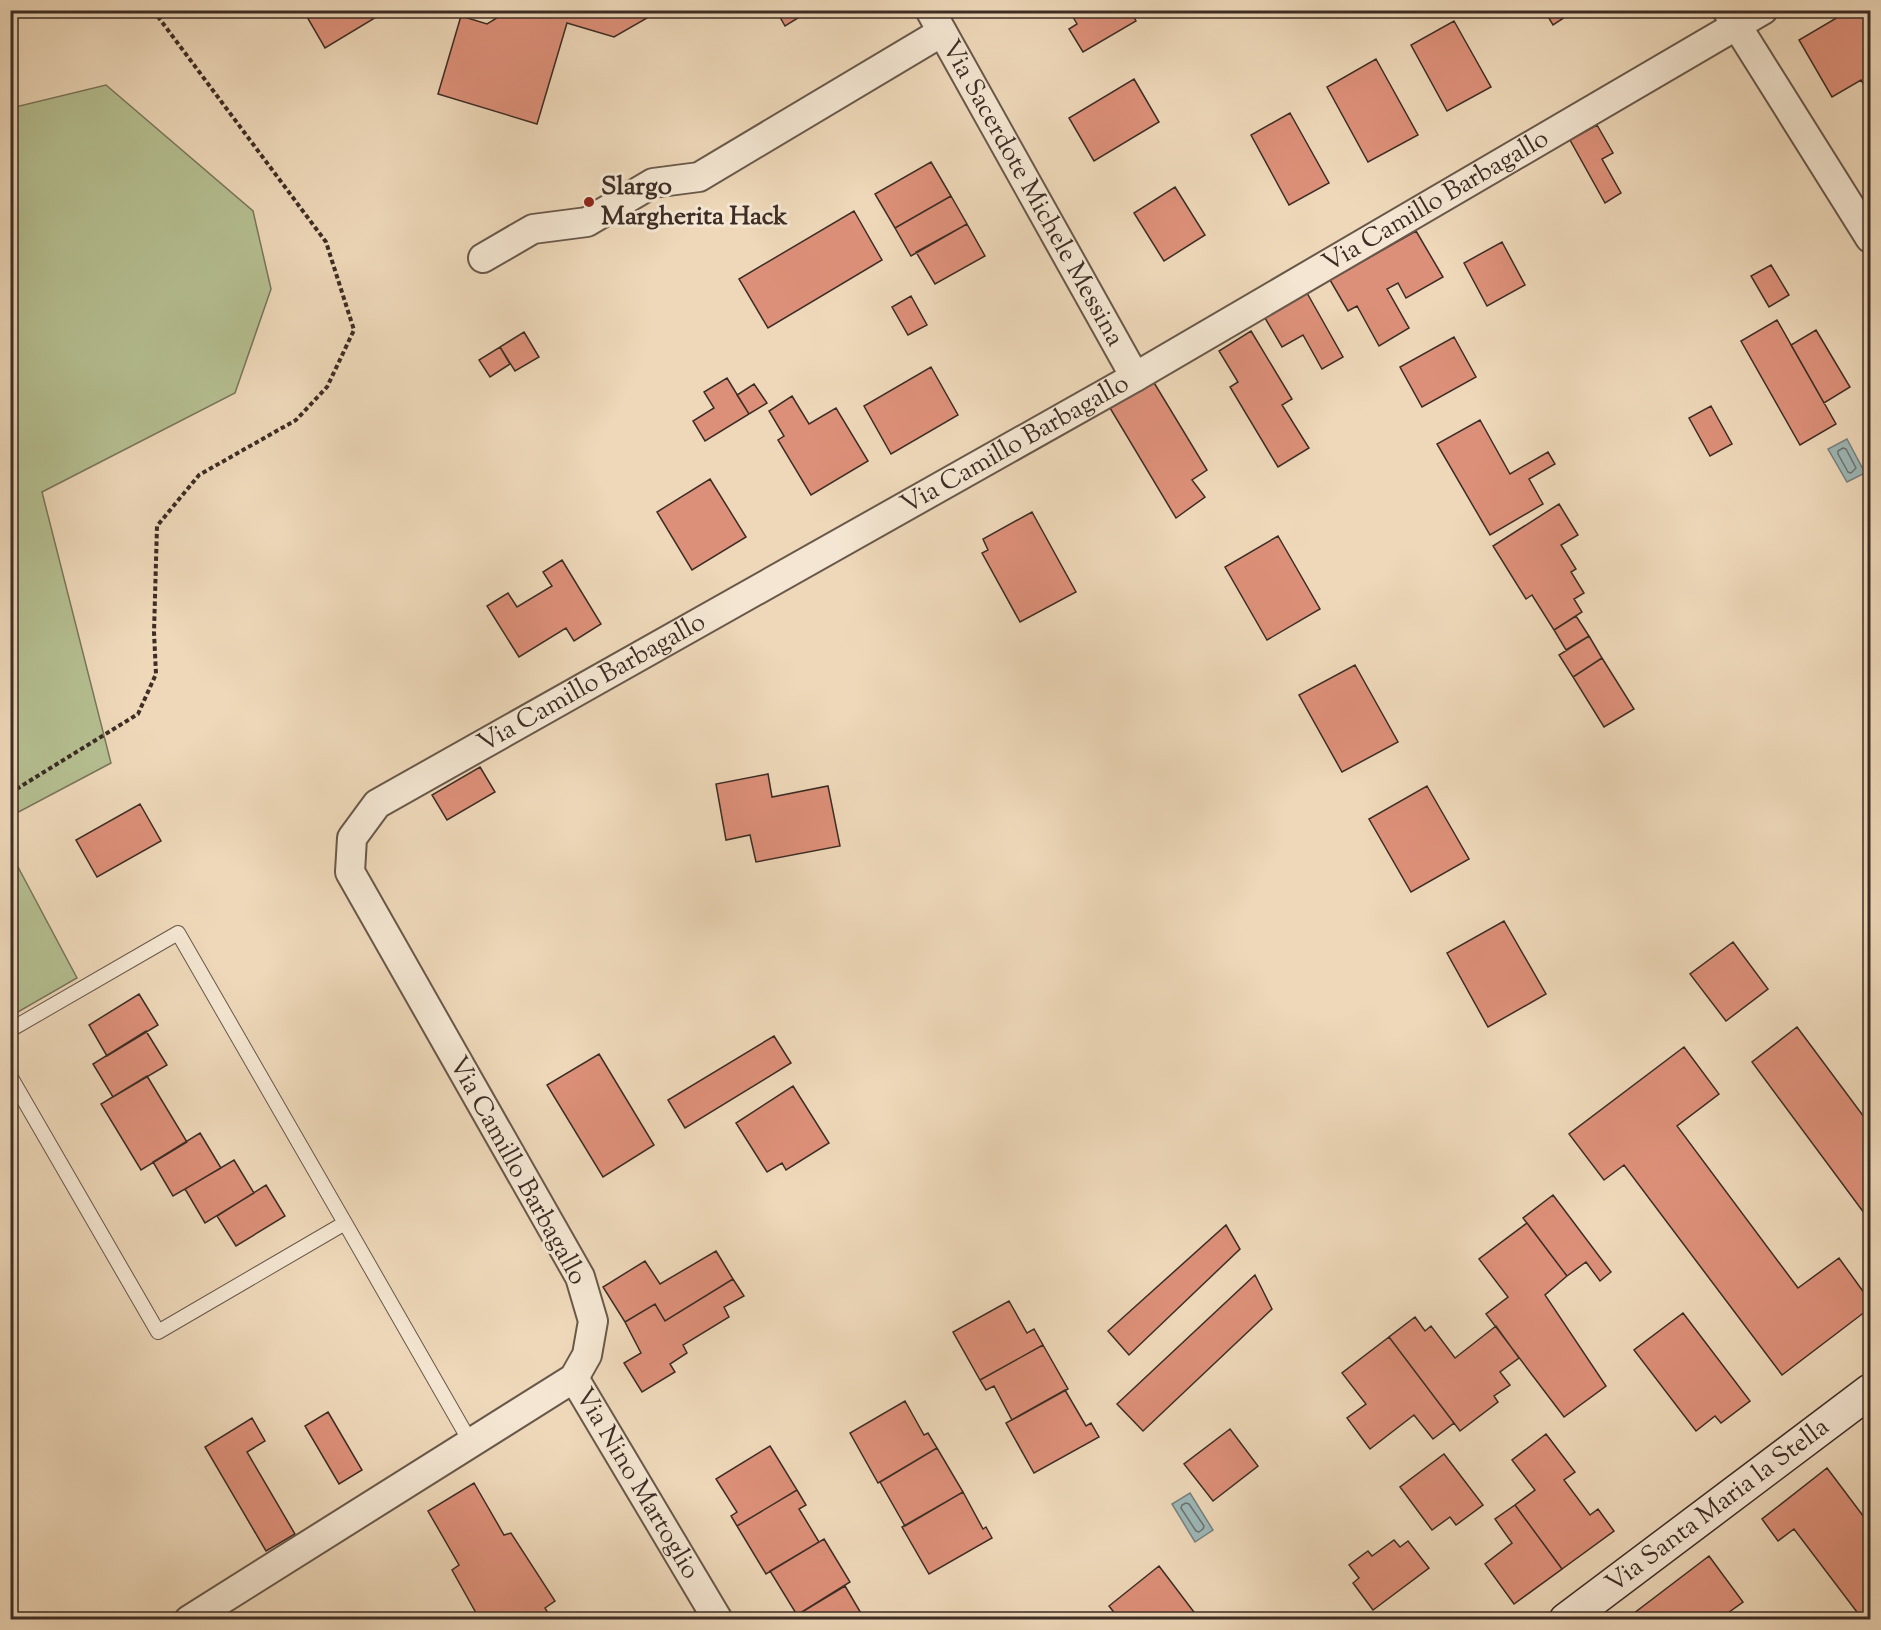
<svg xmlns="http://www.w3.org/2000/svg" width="1881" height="1630" font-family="'Sorts Mill Goudy',serif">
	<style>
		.green { fill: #b5bf91; stroke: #79765b; stroke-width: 1.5 }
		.water { fill: #9db8b8; stroke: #77807d; stroke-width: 1.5 }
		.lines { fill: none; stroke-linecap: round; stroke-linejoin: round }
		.shore { stroke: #6d726e; stroke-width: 1.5 }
		.building { fill: #dd9079; stroke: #3d2d25; stroke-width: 1.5 }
		.lane-casing { stroke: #69584a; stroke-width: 16 }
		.street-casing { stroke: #69584a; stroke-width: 32 }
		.secondary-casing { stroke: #3d2d25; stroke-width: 36 }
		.path { stroke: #3d2d25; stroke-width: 4; stroke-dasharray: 4.5 3; stroke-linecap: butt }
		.lane { stroke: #f4e6d2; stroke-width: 14 }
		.street { stroke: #f4e6d2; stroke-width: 28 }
		.secondary { stroke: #f4e6d2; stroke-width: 33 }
		.poi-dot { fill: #8f2418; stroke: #f4e6d2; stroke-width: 2 }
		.labels { text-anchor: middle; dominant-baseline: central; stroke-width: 6; stroke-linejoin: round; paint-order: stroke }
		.poi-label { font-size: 26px; font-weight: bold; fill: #3d2d25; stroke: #f4e6d2; text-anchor: start }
		.street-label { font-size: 26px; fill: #3d2d25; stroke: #f4e6d2 }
	</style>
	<rect width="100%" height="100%" fill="#eed8b9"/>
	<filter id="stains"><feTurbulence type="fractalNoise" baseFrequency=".00333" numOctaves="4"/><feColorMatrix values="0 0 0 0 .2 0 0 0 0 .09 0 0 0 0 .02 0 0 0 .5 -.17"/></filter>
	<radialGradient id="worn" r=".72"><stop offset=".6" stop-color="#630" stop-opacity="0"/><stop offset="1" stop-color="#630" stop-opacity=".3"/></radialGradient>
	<path class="green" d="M106,85L253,211L271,289L235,393L42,492L111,763L11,816V108Z
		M10,852L77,978L11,1016H10Z"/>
	<path class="water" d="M1847,439L1865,473L1847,482L1828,449Z
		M1190,1493L1213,1530L1195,1542L1172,1504Z"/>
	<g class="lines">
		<path class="shore" d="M1843,448L1846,449L1856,468L1851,473L1848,472L1838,454V451Z
			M1186,1503L1189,1504L1204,1526L1203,1529L1199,1532L1196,1531L1181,1508L1182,1505Z"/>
	</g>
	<path class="building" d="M303,10H388L325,48Z
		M510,10H661L614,37L567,23L537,124L438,94L461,16L487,24Z
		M776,10H811L785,26Z
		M1069,10H1130L1136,21L1083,52L1069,29L1077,24Z
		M1544,10H1576L1553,25Z
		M1850,10H1870V96L1861,80L1832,97L1799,40Z
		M1454,21L1491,87L1447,111L1411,45Z
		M1376,59L1418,135L1368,162L1327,87Z
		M1134,79L1159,122L1094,161L1069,118Z
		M1290,113L1329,183L1289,205L1251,135Z
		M1597,125L1613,153L1602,159L1621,193L1605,203L1570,140Z
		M931,162L951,196L895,228L875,194Z
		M1175,187L1205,235L1164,261L1134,213Z
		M951,196L967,224L911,256L895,228Z
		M854,211L882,260L768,328L739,279Z
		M967,224L985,256L935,284L916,252Z
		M1416,231L1443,277L1406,298L1398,283L1387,289L1409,328L1379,346L1357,306L1348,311L1330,280Z
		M1502,242L1525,285L1487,306L1464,263Z
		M1771,265L1789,295L1769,307L1751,276Z
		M1307,293L1343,357L1322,369L1303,335L1282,347L1265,318Z
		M911,296L927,325L908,335L892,307Z
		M1777,320L1836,424L1800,445L1741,341Z
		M1816,330L1850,387L1824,403L1791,345Z
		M1251,331L1292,399L1282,405L1309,448L1278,467L1230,387L1238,382L1219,351Z
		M524,332L539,357L515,371L500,347Z
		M1454,337L1476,377L1422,407L1400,367Z
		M500,347L510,364L490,377L479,360Z
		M931,367L958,415L891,454L864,406Z
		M727,378L749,414L705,441L693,421L714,408L704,392Z
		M1153,381L1207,470L1192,480L1205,497L1176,518L1110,408Z
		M754,384L767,403L749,414L737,395Z
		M792,396L809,424L836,408L868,461L811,495L778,440L784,436L769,411Z
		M1711,406L1732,444L1710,456L1689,418Z
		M1480,420L1510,474L1548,452L1555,464L1529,479L1543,504L1490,535L1437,444Z
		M710,479L746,537L692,570L657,512Z
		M1559,504L1578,535L1561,545L1576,569L1571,572L1584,593L1574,599L1582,612L1554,630L1532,595L1526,599L1493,546Z
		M1032,512L1076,592L1020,622L982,553L988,550L983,539Z
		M1278,536L1320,609L1267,640L1225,567Z
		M562,560L601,624L574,641L566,628L519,657L487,606L508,593L517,607L552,586L543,572Z
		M1576,616L1589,636L1566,650L1554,630Z
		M1589,636L1602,658L1573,677L1559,655Z
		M1602,658L1634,709L1604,727L1573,677Z
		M1355,665L1398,742L1342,772L1299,695Z
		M480,767L495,792L447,820L432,795Z
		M768,774L772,797L828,786L840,846L756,862L750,835L726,840L716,784Z
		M1427,786L1469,859L1411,892L1369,819Z
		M140,804L161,841L97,877L76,840Z
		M1504,921L1546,994L1488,1027L1447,953Z
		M1733,942L1768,989L1726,1021L1690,974Z
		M139,994L158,1025L107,1056L89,1025Z
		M1797,1027L1870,1125V1221L1752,1062Z
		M146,1031L167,1065L113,1097L93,1064Z
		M774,1036L791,1063L685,1128L668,1100Z
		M1684,1047L1719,1094L1677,1126L1798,1288L1839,1258L1870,1301V1308L1782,1375L1624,1165L1604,1180L1569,1134Z
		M599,1054L654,1145L603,1177L547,1085Z
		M147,1076L187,1142L141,1170L101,1104Z
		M793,1086L829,1143L786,1170L782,1163L767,1172L736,1123Z
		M200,1133L221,1168L173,1196L153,1162Z
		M234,1160L254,1193L205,1223L185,1189Z
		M266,1185L285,1216L236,1246L217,1216Z
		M1553,1195L1611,1272L1600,1281L1586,1262L1567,1276L1523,1218Z
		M1527,1223L1567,1276L1545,1295L1606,1386L1564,1417L1486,1314L1508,1297L1479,1259Z
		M1226,1225L1240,1249L1129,1355L1108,1331Z
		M716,1251L733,1279L665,1321L655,1304L625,1322L603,1287L645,1261L660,1284Z
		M1255,1275L1272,1309L1143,1431L1117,1404Z
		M733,1279L744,1296L724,1307L729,1317L683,1345L687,1353L670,1364L675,1372L642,1392L624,1363L641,1353L625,1322L655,1304L665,1321Z
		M1009,1301L1027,1333L1034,1329L1043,1345L980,1380L953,1332Z
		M1683,1313L1750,1401L1721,1423L1715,1416L1696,1431L1634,1350Z
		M1415,1317L1425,1331L1431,1326L1455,1358L1496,1326L1519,1358L1500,1372L1510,1385L1494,1396L1498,1402L1460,1431L1389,1337Z
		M1389,1337L1454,1423L1433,1439L1414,1415L1370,1449L1347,1418L1366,1404L1342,1373Z
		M1043,1345L1068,1389L1012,1420L994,1386L986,1390L980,1380Z
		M1065,1390L1086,1426L1091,1423L1099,1437L1034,1473L1006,1423Z
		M905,1401L924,1435L928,1433L937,1448L878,1483L850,1433Z
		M328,1412L362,1470L339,1484L305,1426Z
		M252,1418L265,1441L247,1452L295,1534L266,1551L205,1447Z
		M1230,1429L1258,1466L1213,1501L1184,1464Z
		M1546,1434L1575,1472L1564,1480L1590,1515L1598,1509L1614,1531L1562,1569L1515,1505L1535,1490L1512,1460Z
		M770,1446L797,1490L737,1526L731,1516L737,1512L716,1479Z
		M937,1448L963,1492L905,1526L880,1482Z
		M1444,1454L1483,1505L1456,1525L1450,1517L1432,1530L1400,1487Z
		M1827,1468L1870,1525V1620H1863L1794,1529L1778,1541L1762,1519Z
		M474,1483L504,1535L511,1533L555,1601L545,1608L552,1620H480L452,1570L459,1565L428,1511Z
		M797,1490L806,1505L799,1509L819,1542L766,1574L737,1526Z
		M963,1492L983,1529L986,1527L992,1538L929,1574L902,1527Z
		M1515,1505L1562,1569L1514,1604L1485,1564L1512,1543L1495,1519Z
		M824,1539L850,1582L797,1615L770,1571Z
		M1394,1540L1400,1547L1408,1541L1429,1568L1373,1610L1353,1583L1359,1578L1349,1565L1368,1551L1372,1556Z
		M1709,1556L1743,1602L1721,1618L1723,1620H1625Z
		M1159,1566L1200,1620H1120L1109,1606Z
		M845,1586L865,1620H793L792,1618Z"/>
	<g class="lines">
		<defs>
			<path id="lane" d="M10,1030L178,933L345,1223L158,1332L10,1076
				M345,1223L471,1443"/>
			<g id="street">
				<path id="s1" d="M930,10L1135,377"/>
				<path d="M1727,10L1870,238"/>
				<path d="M483,258L533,229L587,222L653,183L699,177L942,32"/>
				<path id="s2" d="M574,1378L718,1620"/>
				<path id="s3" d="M189,1620L574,1378L587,1355L593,1321L580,1277L350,872L352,838L377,804L1135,377L1763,10"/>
			</g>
			<g id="secondary">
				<path id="s4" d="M1566,1620L1870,1391"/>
			</g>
		</defs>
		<use href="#lane" class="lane-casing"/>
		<use href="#street" class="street-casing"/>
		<use href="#secondary" class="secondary-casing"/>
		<path class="path" d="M10,793L138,714L156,674L154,632L157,526L199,475L296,420L327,387L354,330L326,242L153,10"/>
		<use href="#lane" class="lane"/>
		<use href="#street" class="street"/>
		<use href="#secondary" class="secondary"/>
	</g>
	<circle class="poi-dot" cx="589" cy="202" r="6"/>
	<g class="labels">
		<g class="poi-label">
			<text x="601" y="187">Slargo<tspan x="601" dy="30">Margherita Hack</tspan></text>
		</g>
		<g class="street-label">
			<text stroke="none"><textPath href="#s1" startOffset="210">Via Sacerdote Michele Messina</textPath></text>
			<text stroke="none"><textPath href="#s3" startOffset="2322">Via Camillo Barbagallo</textPath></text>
			<text stroke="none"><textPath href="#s3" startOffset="1836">Via Camillo Barbagallo</textPath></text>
			<text stroke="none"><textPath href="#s3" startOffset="1350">Via Camillo Barbagallo</textPath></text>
			<text transform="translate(517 1171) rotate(61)">Via Camillo Barbagallo</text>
			<text stroke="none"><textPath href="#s2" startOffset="123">Via Nino Martoglio</textPath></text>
			<text stroke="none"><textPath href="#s4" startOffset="190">Via Santa Maria la Stella</textPath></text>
		</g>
	</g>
	<rect width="1881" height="1630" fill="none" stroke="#eed8b9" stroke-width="36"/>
	<rect x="12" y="12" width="1857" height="1606" fill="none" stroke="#3d2d25" stroke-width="3"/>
	<rect x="18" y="18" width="1845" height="1594" fill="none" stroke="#3d2d25" stroke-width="1.5"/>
	<rect width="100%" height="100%" filter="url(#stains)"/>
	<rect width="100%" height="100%" fill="url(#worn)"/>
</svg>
